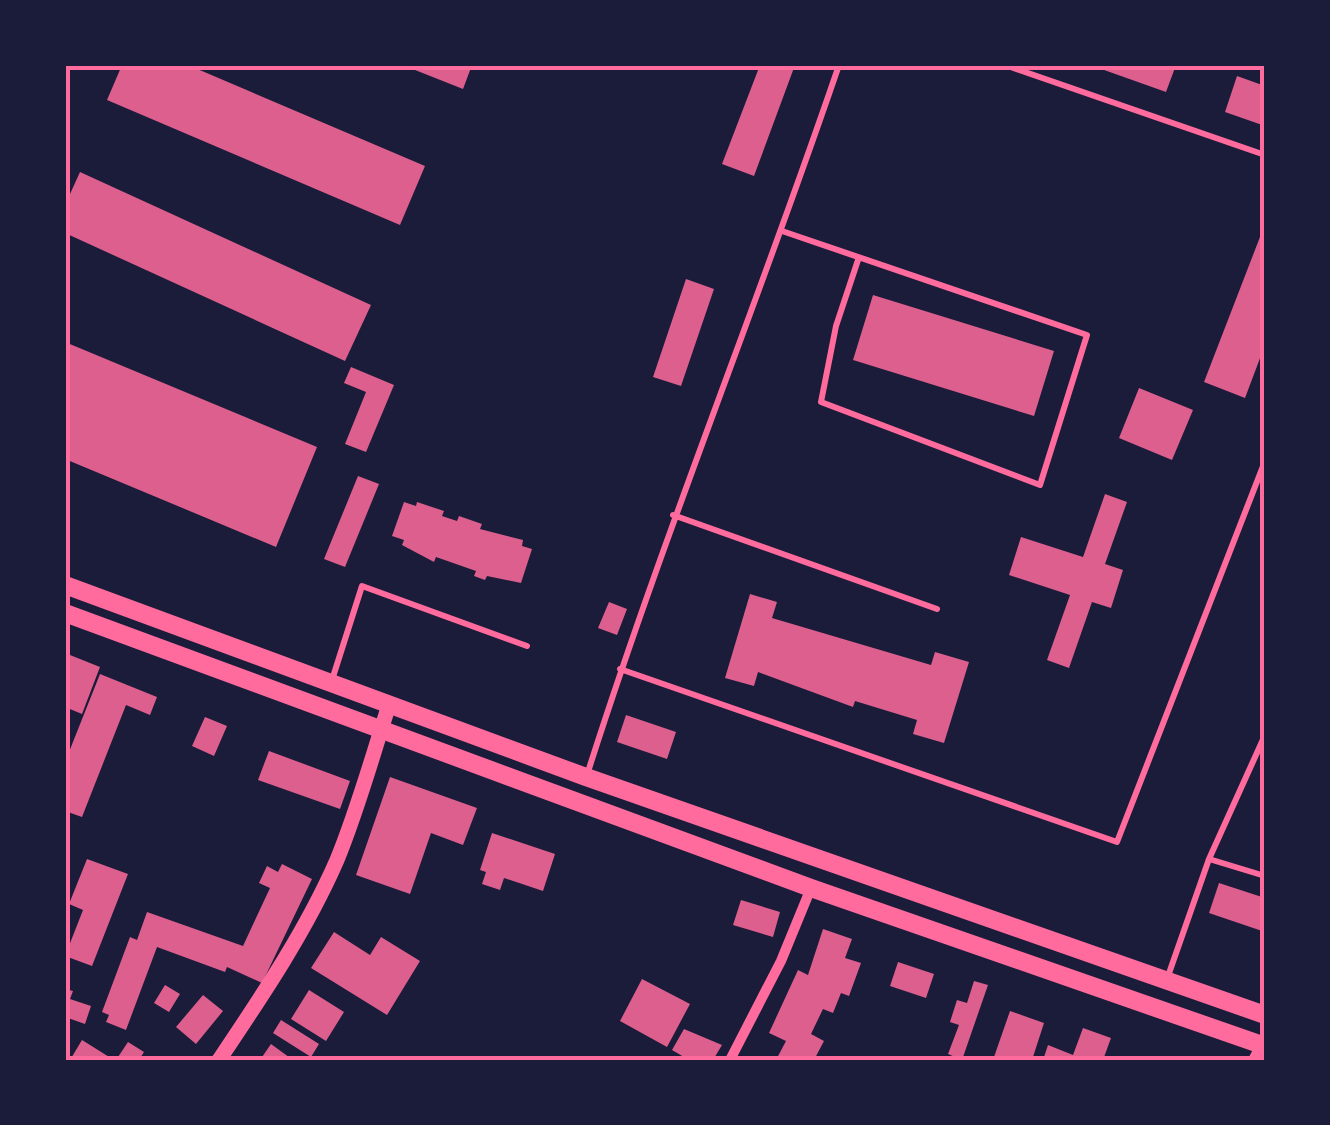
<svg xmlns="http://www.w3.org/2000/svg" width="1330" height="1125" font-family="Barlow,sans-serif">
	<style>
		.building { fill: #dd5f8e }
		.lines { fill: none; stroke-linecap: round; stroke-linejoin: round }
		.service { stroke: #ff6b9d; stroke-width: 6 }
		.minor { stroke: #ff6b9d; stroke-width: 10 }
		.tertiary { stroke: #ff6b9d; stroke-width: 15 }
		.secondary { stroke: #ff6b9d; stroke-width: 18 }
		.neatline { fill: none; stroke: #ff6b9d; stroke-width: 4 }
	</style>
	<rect width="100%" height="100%" fill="#1b1b3a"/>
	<path class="building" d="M122,65H188L425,166L400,225L107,100Z
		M417,65H472L463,89L415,70Z
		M760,65H795L754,176L722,164Z
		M1090,65H1176L1166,92Z
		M1237,76L1265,86V126L1225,112Z
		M80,172L371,305L345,361L65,233V205Z
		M1265,224V345L1245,398L1204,382Z
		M686,279L714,289L681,386L653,377Z
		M873,295L1054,351L1034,416L853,360Z
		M65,342L317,447L276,547L65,459Z
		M351,367L394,385L366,452L345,444L366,392L344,383Z
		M1139,388L1193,410L1172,460L1119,438Z
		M358,476L379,484L345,567L324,559Z
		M1105,494L1127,502L1105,564L1123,570L1111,608L1092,602L1069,668L1047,660L1070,595L1009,575L1021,537L1083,557Z
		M404,502L416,506L417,502L444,511L442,516L457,521L459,516L482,524L480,529L523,540L522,546L532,549L521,583L487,576L485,580L474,576L476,571L436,557L434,562L402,545L404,540L392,536Z
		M750,594L777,602L772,618L931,665L935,652L969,662L944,743L913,734L917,720L855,701L853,707L758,672L754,686L725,678Z
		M609,602L627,609L617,635L598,628Z
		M65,653L100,667L82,714L65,707Z
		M100,674L157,697L150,715L126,705L82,817L65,811V762Z
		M626,715L676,732L667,759L617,742Z
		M205,717L227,726L214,756L192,746Z
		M269,751L350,781L340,809L258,780Z
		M390,777L477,808L463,845L431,833L410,894L356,875Z
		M492,833L555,854L543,891L504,878L500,890L482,884L486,872L480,870Z
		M87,859L128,874L92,966L65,956L83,910L69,904Z
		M282,864L312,879L262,983L227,967L225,972L157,947L126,1030L106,1022L109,1015L102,1012L130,937L137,940L147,912L243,946L270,888L259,883L267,866L278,872Z
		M1219,883L1265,898V932L1209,913Z
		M741,900L780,912L773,937L733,925Z
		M823,929L852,939L845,958L861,963L849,996L841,993L833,1013L823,1009L811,1034L824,1041L814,1060H776L786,1041L769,1033L798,970L808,975Z
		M334,932L370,955L381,937L420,961L387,1015L311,968Z
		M898,962L934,974L926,998L890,986Z
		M642,979L690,1004L667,1047L620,1021Z
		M974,981L988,985L962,1060L948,1054L959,1025L950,1022L957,1000L967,1003Z
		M165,985L180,994L169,1012L154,1003Z
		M65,989L73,991L70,999L91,1006L85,1024L68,1018L65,1025Z
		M309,990L344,1012L326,1041L291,1019Z
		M203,995L223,1011L196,1044L176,1027Z
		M1010,1011L1044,1023L1032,1060L994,1057Z
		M281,1020L319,1044L311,1057L273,1033Z
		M1083,1028L1111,1038L1103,1060H1043L1048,1045L1073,1055Z
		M684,1029L722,1045L713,1060H689L672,1050Z
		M82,1040L114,1060H70Z
		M128,1042L144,1052L139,1060H116Z
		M271,1044L293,1060H260Z"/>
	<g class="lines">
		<path class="service" d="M1005,65L1265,155
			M782,231L1087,335L1040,485L821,402L836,326L858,260
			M673,515L937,609
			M620,669L1117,842L1265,461
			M332,680L362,586L527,646
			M587,775C663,536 758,303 839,65
			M1209,859L1265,876
			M1167,979L1209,859L1265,735"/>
		<path class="minor" d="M730,1060L781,961L811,888
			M1253,1060L1261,1045"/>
		<path class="tertiary" d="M219,1060C262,996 306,931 337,860C358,809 372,757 389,705"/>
		<path class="secondary" d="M65,585L586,777L1265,1015
			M65,613L811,888L1265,1046"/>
	</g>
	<rect width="1330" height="1125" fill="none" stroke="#1b1b3a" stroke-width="135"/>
	<rect x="68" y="68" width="1194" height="990" class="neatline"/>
</svg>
